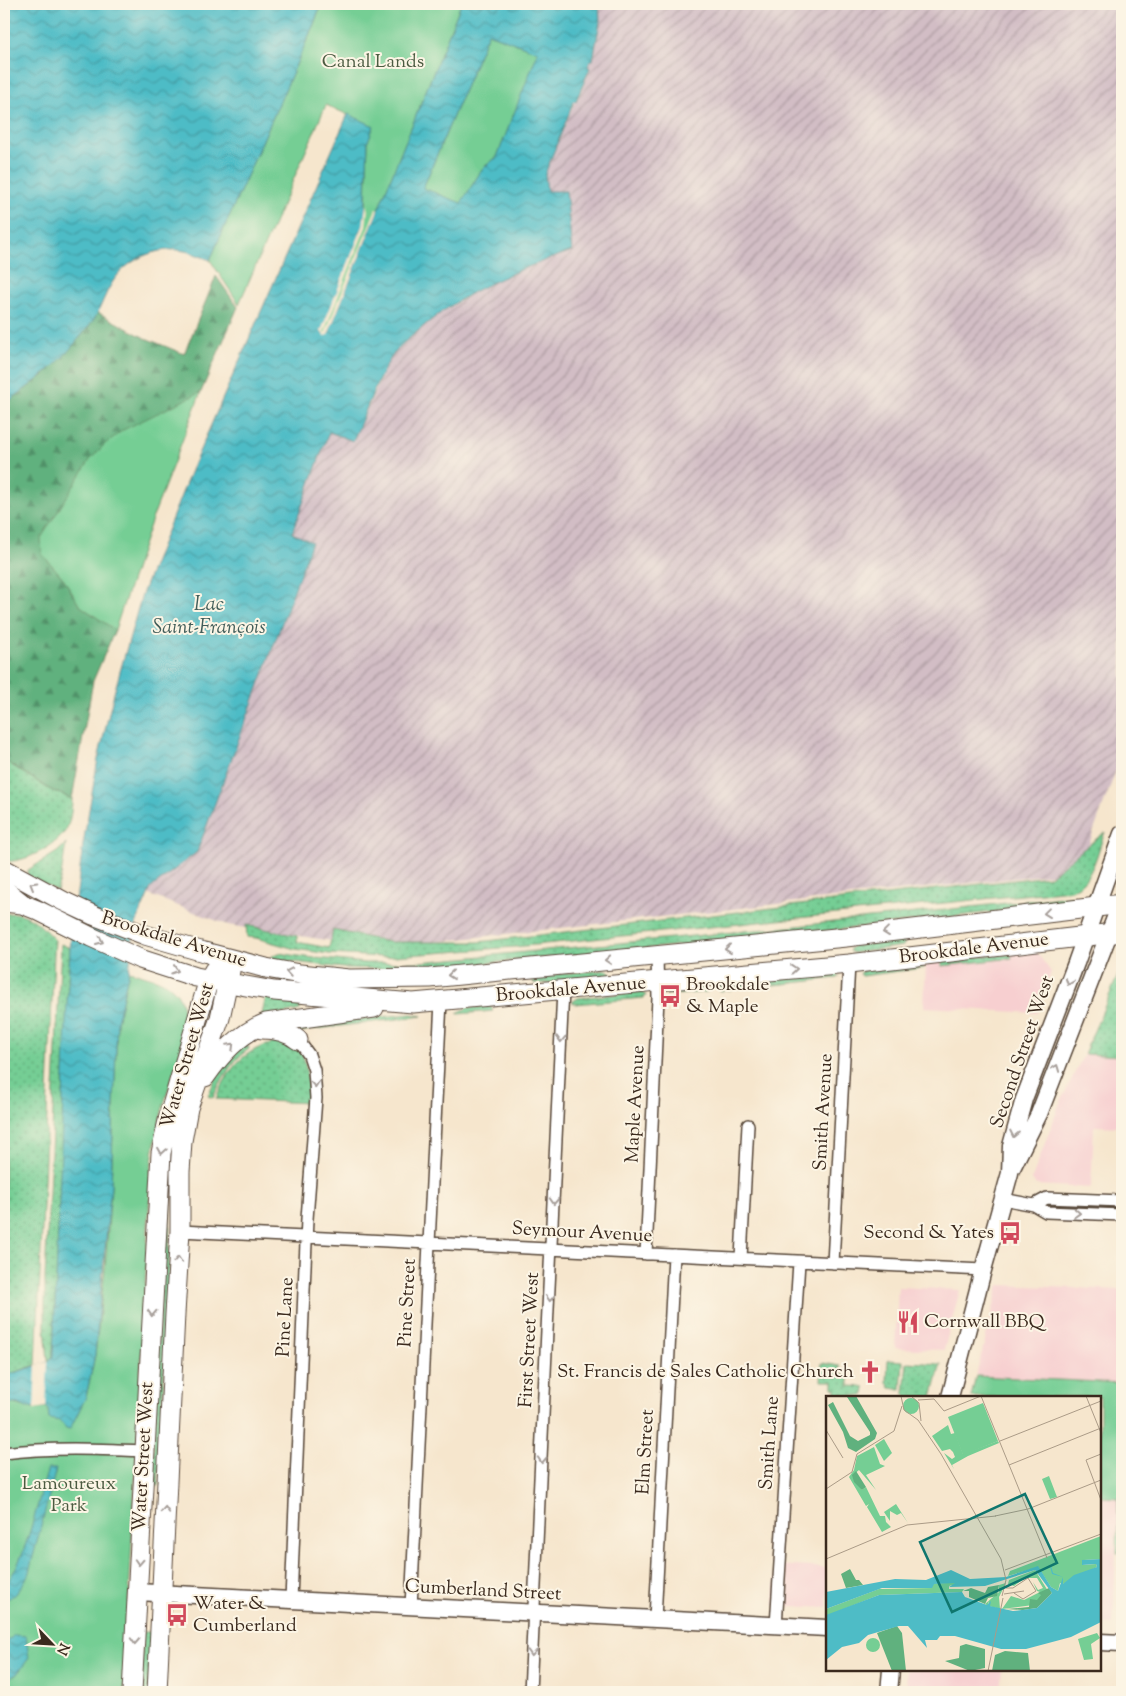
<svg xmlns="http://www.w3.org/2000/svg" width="1126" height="1696" font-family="'Sorts Mill Goudy',serif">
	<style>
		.built { fill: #f7cfd0 }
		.industrial { fill: url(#industrial-furrows) }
		.grass { fill: url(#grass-dots); stroke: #587c59 }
		.forest { fill: url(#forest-firs); stroke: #4e6e4e }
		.park { fill: #75ce94; stroke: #587c59 }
		.water { fill: url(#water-waves); stroke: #447372; fill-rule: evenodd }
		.pier { fill: #f6e6cd }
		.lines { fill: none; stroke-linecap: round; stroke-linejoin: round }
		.street-casing { stroke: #574638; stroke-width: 14 }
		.secondary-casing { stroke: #574638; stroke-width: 19 }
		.primary-casing { stroke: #574638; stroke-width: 21 }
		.street { stroke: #fff; stroke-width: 11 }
		.secondary { stroke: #fff; stroke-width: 16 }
		.primary { stroke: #fff; stroke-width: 19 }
		.oneway { stroke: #a79f9a }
		.labels { text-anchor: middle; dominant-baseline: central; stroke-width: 4; stroke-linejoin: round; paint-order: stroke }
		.park-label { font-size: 19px; fill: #4c5b41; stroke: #fcf5e5 }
		.street-label { font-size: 19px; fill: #3b2a1e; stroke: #fcf5e5 }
		.poi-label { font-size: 19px; fill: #3b2a1e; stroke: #fcf5e5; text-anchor: start }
		.water-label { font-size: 20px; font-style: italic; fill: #425d59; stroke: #fcf5e5 }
		.inset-road { fill: none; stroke: #ab9b87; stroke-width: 1 }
		.view { fill: #0f766e; fill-opacity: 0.15; stroke: #0f766e; stroke-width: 2.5 }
		.inset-edge { fill: none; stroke: #3b2a1e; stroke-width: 2.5 }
	</style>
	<defs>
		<pattern id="industrial-furrows" width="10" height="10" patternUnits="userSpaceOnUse" patternTransform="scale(1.25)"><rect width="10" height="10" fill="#d2bdc5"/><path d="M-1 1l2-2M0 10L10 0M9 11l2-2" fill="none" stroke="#ac9a9f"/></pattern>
		<pattern id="grass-dots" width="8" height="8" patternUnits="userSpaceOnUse" patternTransform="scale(1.25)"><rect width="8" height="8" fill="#75ce94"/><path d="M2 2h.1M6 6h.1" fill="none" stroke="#61a778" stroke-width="1.8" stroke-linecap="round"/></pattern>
		<pattern id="forest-firs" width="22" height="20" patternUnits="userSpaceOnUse" patternTransform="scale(1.25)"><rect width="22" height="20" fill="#60b17e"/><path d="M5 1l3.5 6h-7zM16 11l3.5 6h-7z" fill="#509067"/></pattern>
		<pattern id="water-waves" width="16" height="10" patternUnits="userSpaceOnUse" patternTransform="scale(1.25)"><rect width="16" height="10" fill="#4ebcc6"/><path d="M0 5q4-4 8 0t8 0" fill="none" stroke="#4299a0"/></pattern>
	</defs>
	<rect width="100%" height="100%" fill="#fcf5e5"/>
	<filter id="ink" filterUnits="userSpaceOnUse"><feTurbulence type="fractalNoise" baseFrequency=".02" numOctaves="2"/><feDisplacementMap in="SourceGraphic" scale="10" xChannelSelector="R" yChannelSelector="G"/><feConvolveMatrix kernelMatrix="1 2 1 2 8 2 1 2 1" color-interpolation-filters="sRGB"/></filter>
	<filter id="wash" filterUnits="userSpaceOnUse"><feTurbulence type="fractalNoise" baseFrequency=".0096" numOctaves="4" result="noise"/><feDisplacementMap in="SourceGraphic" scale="20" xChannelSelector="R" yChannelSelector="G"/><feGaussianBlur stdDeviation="1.12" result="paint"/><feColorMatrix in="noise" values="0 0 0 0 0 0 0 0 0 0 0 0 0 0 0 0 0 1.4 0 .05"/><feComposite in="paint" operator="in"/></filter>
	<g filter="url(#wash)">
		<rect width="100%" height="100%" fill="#f6e6cd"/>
		<path class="built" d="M1035,950L1051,972L1037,1013L924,1007L926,962Z
			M1084,1054L1122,1056V1127L1094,1126L1091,1188L1036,1185L1032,1179L1059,1105Z
			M999,1285L1122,1290V1383L976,1376Z
			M898,1287L960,1290L944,1350L895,1348Z
			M1100,1497L1118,1498L1113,1625L1100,1624Z
			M776,1565L827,1568V1608L774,1605Z
			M906,1670H1002L1000,1692H907Z"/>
		<path class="industrial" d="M599,4H1122V754L1079,871L378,948L228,925L147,894L151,888L197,852L312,542L291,533L329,431L353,441L387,364L396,350L433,318L488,283L515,271L566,191H547L545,174L575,101H577L590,69L588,66L590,61L594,57L600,22Z"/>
		<path class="grass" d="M4,760L49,789L72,799C72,809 70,822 66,830C57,846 22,864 4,861Z
			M1105,832C1097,852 1093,882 1071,890L515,947L382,957L329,954L295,949L256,938L247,937L246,925L297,936V942L329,948L333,930L389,942H478L1050,876Z
			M66,844L61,876L57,891L27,875L28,870L57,852Z
			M1071,896L1072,900L1062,904L792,935L444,967L399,969L343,968L272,959L273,955L279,953L305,957L366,963L420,962L787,927Z
			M13,913C33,914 42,928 55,940L54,954L36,1365L4,1376V914Z
			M901,940L905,942L903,946L853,953L849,950L853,946Z
			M61,944L70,948L53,1356L48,1361L45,1328V1277Z
			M1011,954L1012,958L942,966V960Z
			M922,963L924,968L862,976L860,974L862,971Z
			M1122,966V1056L1084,1054Z
			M607,970L611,973L609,978L535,984L532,980L534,976Z
			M836,974L839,976L837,978L720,991V984Z
			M706,986L707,992L673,995L670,993L675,989Z
			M640,992L646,995L644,998L575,1004L572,1002L578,998Z
			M266,996L300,999V1010L261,1019Z
			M491,1006L493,1011L459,1014L457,1013L467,1008Z
			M411,1014L422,1016L316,1029L299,1032L291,1026Z
			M288,1039L302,1053L305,1062L311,1103L216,1099C223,1082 234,1061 251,1052C262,1045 275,1043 288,1039Z
			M243,1044L248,1046L249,1049C232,1060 221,1080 213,1098L208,1096L216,1077Z
			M174,1135L170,1167L169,1284L158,1486H155L153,1440L167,1167Z
			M888,1360L903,1361L901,1389L890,1388L887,1382Z
			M907,1362L941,1364L932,1397H908L904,1393Z
			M822,1363L840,1366V1373L849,1377V1386L865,1387L864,1396L836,1395V1389L833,1388V1381H821Z
			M143,1632H152L149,1692H140Z"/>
		<path class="forest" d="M216,276L238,307L201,392L176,406L42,554L64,579L79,605L115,630L93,681L72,799L49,789L4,760V405L44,375L87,327L97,312L143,337L184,354Z"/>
		<path class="park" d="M321,4H461L328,335L322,334L366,205L368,141L373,126L326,105L239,304L210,260L314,24Z
			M488,33L539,52L497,157L483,168L461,204L423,188Z
			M201,392L151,522L115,630L79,605L64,579L42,554L41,538L90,460L105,444L123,430Z
			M129,971C159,980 183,982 184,1019L191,1020C174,1071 157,1116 151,1169L124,1692H4V1404C15,1401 24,1409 35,1408C53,1408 69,1402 86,1397L95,1355L105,1268L111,1187L117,1022Z
			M976,1376L1122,1383V1553H1117L1118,1498L1100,1497V1397H971Z"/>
		<path class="water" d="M4,4H321L314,24L210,260C204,258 198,255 192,253C163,243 128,257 112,283C105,294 101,307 95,318C88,328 79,338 71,348C52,371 27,387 4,405Z
			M461,4H599L600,22L593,60L590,61L588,66L590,68L576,101H574L545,174L547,191H566L572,251C514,271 465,290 418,331C410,338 401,344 395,352C378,375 365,414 353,441L329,432L292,533L312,542L197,852L151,888L134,928L129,971L117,1022L111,1187L95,1355L86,1397L70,1429L66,1428L60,1421L49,1419L48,1408L46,1407L27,1408L18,1404H4V1376L48,1362L53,1356L66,1020L70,948L83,844L98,759L114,693L142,594L192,468L348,114L374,126L368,141L365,222L322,334H328ZM488,33L538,52L497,157L483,168L461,203L423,188Z
			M48,1469H56L28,1576L16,1594L4,1601V1585C24,1568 39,1496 48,1469Z
			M14,1635L26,1636L29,1658L17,1674L4,1681V1642H7Z"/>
		<path class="pier" d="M366,205L368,206L366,227L324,332L325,333L376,209L378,210L328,335L324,336L321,331L363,226Z
			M48,1362L46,1407L34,1409L36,1365Z"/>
	</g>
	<g filter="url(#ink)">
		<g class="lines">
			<defs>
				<path id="street" d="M4,884L28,903
					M1003,1199L1034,1205L1046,1212L1122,1215
					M1034,1205L1047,1198L1122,1201
					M180,1231L983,1270
					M646,1254L658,998L657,956
					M741,1258L748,1125
					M833,1263L849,964
					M4,1453C50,1447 98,1449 144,1451
					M291,1600L307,1219L316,1098L314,1070L309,1055L298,1040
					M411,1607L441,1001
					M655,1619L674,1255
					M776,1626L799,1262
					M530,1692L563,990"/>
				<path id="secondary" d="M1012,1168L1039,1114L1122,900
					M950,1397L983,1270L1010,1173L1011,1146L1024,1099L1076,963L1122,834
					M137,1592L827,1628
					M1100,1642L1122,1643
					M889,1692L891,1670"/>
				<path id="primary" d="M4,869L63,901L93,915L145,935L204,952L266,968L300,974L349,979L430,978L846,937L1122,904
					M4,902L22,904L37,910L91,937L140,959L196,977L274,991L413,1003L849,964L1122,932
					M262,1029C275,1029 288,1032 298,1040
					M205,1077C221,1054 239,1034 266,1023L374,1008
					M132,1692L161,1153L169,1116L209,979L214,970
					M157,1692L175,1314L180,1231V1172L182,1141L188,1108L220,1018L230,971"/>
			</defs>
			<use href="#street" class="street-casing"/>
			<use href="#secondary" class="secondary-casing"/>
			<use href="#primary" class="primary-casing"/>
			<use href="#street" class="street"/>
			<use href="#secondary" class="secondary"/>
			<use href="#primary" class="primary"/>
		</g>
		<defs><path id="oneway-chevron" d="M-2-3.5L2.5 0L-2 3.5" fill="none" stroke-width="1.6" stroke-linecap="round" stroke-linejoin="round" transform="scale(1.25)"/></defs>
		<g class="oneway">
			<use href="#oneway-chevron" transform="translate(33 885) rotate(-150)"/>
			<use href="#oneway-chevron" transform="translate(1047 913) rotate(173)"/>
			<use href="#oneway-chevron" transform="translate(886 932) rotate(173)"/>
			<use href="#oneway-chevron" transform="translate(100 941) rotate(24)"/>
			<use href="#oneway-chevron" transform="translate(728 949) rotate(174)"/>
			<use href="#oneway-chevron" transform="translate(608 960) rotate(175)"/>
			<use href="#oneway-chevron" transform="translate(794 969) rotate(-5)"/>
			<use href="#oneway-chevron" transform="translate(175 970) rotate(18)"/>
			<use href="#oneway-chevron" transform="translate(289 972) rotate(-170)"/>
			<use href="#oneway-chevron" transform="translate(451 975) rotate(174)"/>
			<use href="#oneway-chevron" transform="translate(1069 982) rotate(111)"/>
			<use href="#oneway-chevron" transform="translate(561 1039) rotate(92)"/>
			<use href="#oneway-chevron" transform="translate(231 1046) rotate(-45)"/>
			<use href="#oneway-chevron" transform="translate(1056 1068) rotate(-69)"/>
			<use href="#oneway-chevron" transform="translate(315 1084) rotate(86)"/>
			<use href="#oneway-chevron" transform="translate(1014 1134) rotate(102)"/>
			<use href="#oneway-chevron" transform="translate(162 1151) rotate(99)"/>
			<use href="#oneway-chevron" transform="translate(554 1201) rotate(93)"/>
			<use href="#oneway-chevron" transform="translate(1077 1213) rotate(3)"/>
			<use href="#oneway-chevron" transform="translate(178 1260) rotate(-86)"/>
			<use href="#oneway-chevron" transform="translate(550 1298) rotate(93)"/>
			<use href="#oneway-chevron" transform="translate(152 1313) rotate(93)"/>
			<use href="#oneway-chevron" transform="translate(542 1460) rotate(93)"/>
			<use href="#oneway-chevron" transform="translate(165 1510) rotate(-87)"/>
			<use href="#oneway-chevron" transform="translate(139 1562) rotate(93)"/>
			<use href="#oneway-chevron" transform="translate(135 1641) rotate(93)"/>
			<use href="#oneway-chevron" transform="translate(532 1653) rotate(93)"/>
		</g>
	</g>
	<defs>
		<symbol id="bus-bare" viewBox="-9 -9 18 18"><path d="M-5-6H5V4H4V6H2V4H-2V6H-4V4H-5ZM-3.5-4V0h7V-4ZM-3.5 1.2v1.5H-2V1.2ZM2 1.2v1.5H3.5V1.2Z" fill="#d1495b" stroke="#fcf5e5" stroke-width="2.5" paint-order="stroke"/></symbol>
		<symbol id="restaurant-bare" viewBox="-9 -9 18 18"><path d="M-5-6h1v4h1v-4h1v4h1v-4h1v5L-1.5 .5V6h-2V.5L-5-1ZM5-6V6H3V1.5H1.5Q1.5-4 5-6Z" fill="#d1495b" stroke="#fcf5e5" stroke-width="2.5" paint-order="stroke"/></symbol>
		<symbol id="church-bare" viewBox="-9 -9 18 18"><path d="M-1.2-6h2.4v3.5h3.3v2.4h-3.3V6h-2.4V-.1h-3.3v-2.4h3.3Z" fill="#d1495b" stroke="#fcf5e5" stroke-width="2.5" paint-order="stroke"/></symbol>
	</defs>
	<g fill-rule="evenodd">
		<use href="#bus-bare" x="654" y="980" width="32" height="32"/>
		<use href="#bus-bare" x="994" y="1217" width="32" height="32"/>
		<use href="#restaurant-bare" x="892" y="1306" width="32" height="32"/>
		<use href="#church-bare" x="854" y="1356" width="32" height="32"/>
		<use href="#bus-bare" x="161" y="1599" width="32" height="32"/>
	</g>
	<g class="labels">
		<g class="park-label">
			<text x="373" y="62">Canal Lands</text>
			<text x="69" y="1484">Lamoureux<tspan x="69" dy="22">Park</tspan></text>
		</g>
		<g class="street-label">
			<text transform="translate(174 940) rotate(17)">Brookdale Avenue</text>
			<text transform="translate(974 949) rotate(-7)">Brookdale Avenue</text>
			<text transform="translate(571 990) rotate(-5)">Brookdale Avenue</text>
			<text transform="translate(1023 1052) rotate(-71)">Second Street West</text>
			<text transform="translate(188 1056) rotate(-74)">Water Street West</text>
			<text transform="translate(636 1104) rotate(-87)">Maple Avenue</text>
			<text transform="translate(824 1112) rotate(-87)">Smith Avenue</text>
			<text transform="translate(582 1233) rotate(3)">Seymour Avenue</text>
			<text transform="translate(408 1303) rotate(-87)">Pine Street</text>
			<text transform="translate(286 1317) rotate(-87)">Pine Lane</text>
			<text transform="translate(530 1340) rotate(-87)">First Street West</text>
			<text transform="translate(770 1443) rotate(-86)">Smith Lane</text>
			<text transform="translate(646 1452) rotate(-87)">Elm Street</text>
			<text transform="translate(144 1457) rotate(-87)">Water Street West</text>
			<text transform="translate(483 1591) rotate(3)">Cumberland Street</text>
		</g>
		<g class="poi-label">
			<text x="686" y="985">Brookdale<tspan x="686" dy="22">&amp; Maple</tspan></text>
			<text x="994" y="1233" text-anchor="end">Second &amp; Yates</text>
			<text x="924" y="1322">Cornwall BBQ</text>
			<text x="854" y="1372" text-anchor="end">St. Francis de Sales Catholic Church</text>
			<text x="193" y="1604">Water &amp;<tspan x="193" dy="22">Cumberland</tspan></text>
		</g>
		<g class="water-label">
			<text x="209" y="605">Lac<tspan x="209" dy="23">Saint-François</tspan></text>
		</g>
	</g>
	<g transform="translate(826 1396)">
		<rect width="275" height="275" fill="#f6e6cd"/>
		<path d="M77 10a8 8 0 1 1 16 0a8 8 0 1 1-16 0ZM122,29L125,38L129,37L137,58L172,45L173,47L142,60L126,69L128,73L118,57L126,63L129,61L127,56L124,53L116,55L106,40ZM58,43L66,57L58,65L49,49ZM48,51L54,68L59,70L40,79L50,94L33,74L27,79L36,94L40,91L54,120H59L60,126L65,131L56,136L41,111L43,108L40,110L23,81L28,74L31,60ZM70,108L82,127L75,117L71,119L64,115V125L58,116ZM209,174L222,195L207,209L176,213L185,200L198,204L214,196L211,195L207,186L212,194L217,192L211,182H199L188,190L182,188L183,184ZM180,187L173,201L174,213L163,210V205L162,210L159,208L173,196V189ZM40 249a7 7 0 1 1 14 0a7 7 0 1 1-14 0Z" fill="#75ce94"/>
		<path d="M11,0H30L51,37L49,43L30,56L22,52L17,36L2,9L7,6L24,40L32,45L44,39V36L21,1ZM30,75L40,91L36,94L28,86L26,79ZM24,173L30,184H33L37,189L20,192L15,178ZM173,189L171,200L162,202L159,208L143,201V195H137L145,192L159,197L162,191ZM223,192L226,197L211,212L197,214L180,213L203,211L204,203L211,204L215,199L212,197ZM71,230L76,237L80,275H66L51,237ZM140,248L159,253V272L144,275L119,265L133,262L134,250ZM179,255L202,257L204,275H166L169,259Z" fill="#60b17e"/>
		<path d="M157,7L172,45L137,59L122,21Z" fill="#75ce94"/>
		<path d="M223,80L231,101L224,103L216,83ZM275,140V163L258,164L257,169L270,168L271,171L238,188L234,187L232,195L225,191L212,171L182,180L184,175ZM138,186L123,190V193H138L136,196L53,199L0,220V213L53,193L106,192L102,188ZM271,237L274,242L265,248L267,263L258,264L252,243Z" fill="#75ce94"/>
		<path d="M275,163V226L245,241L200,253H175L129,240H114L111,244H99L101,252L82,230H73L42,239L33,247L16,251L0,264V219L53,199L136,196L139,201L161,209L165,205L164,210L187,215L211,212L226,197L209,174L159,190L123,191L129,187L108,188L106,192H56L0,213V196L69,183L100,184L125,174L144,183L180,181L212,170L225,191L232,195L237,181L226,178L224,170H215H225L227,177L237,181V188L248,179L271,171L270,168L256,169V164Z" fill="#4ebcc6"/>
		<path class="inset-road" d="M75,0L78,14L92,24L115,58L175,163L180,184L176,200M85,0L93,7L95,25M155,0L221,162M260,0L275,37M92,4L108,3L118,15L155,0M0,34L17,62M174,45L275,5M275,58L260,64L275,104M183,69L275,32M0,93L26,76L31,58L68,35L76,10M169,120L202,113L275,84M0,163L81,129L170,120M179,174L275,138M180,192H187L202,182L210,195L197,203L188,197M178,198L198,195M162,275L177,202"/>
		<path class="view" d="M199,98L231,167L126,216L94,146Z"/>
		<rect width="275" height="275" class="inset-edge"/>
	</g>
	<rect width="1126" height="1696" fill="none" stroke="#fcf5e5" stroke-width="20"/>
	<g transform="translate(52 1644) rotate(115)" stroke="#fcf5e5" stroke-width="4" paint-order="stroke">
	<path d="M0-4L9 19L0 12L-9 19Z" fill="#3b2a1e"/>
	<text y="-8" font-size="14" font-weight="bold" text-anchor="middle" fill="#3b2a1e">N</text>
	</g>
</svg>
